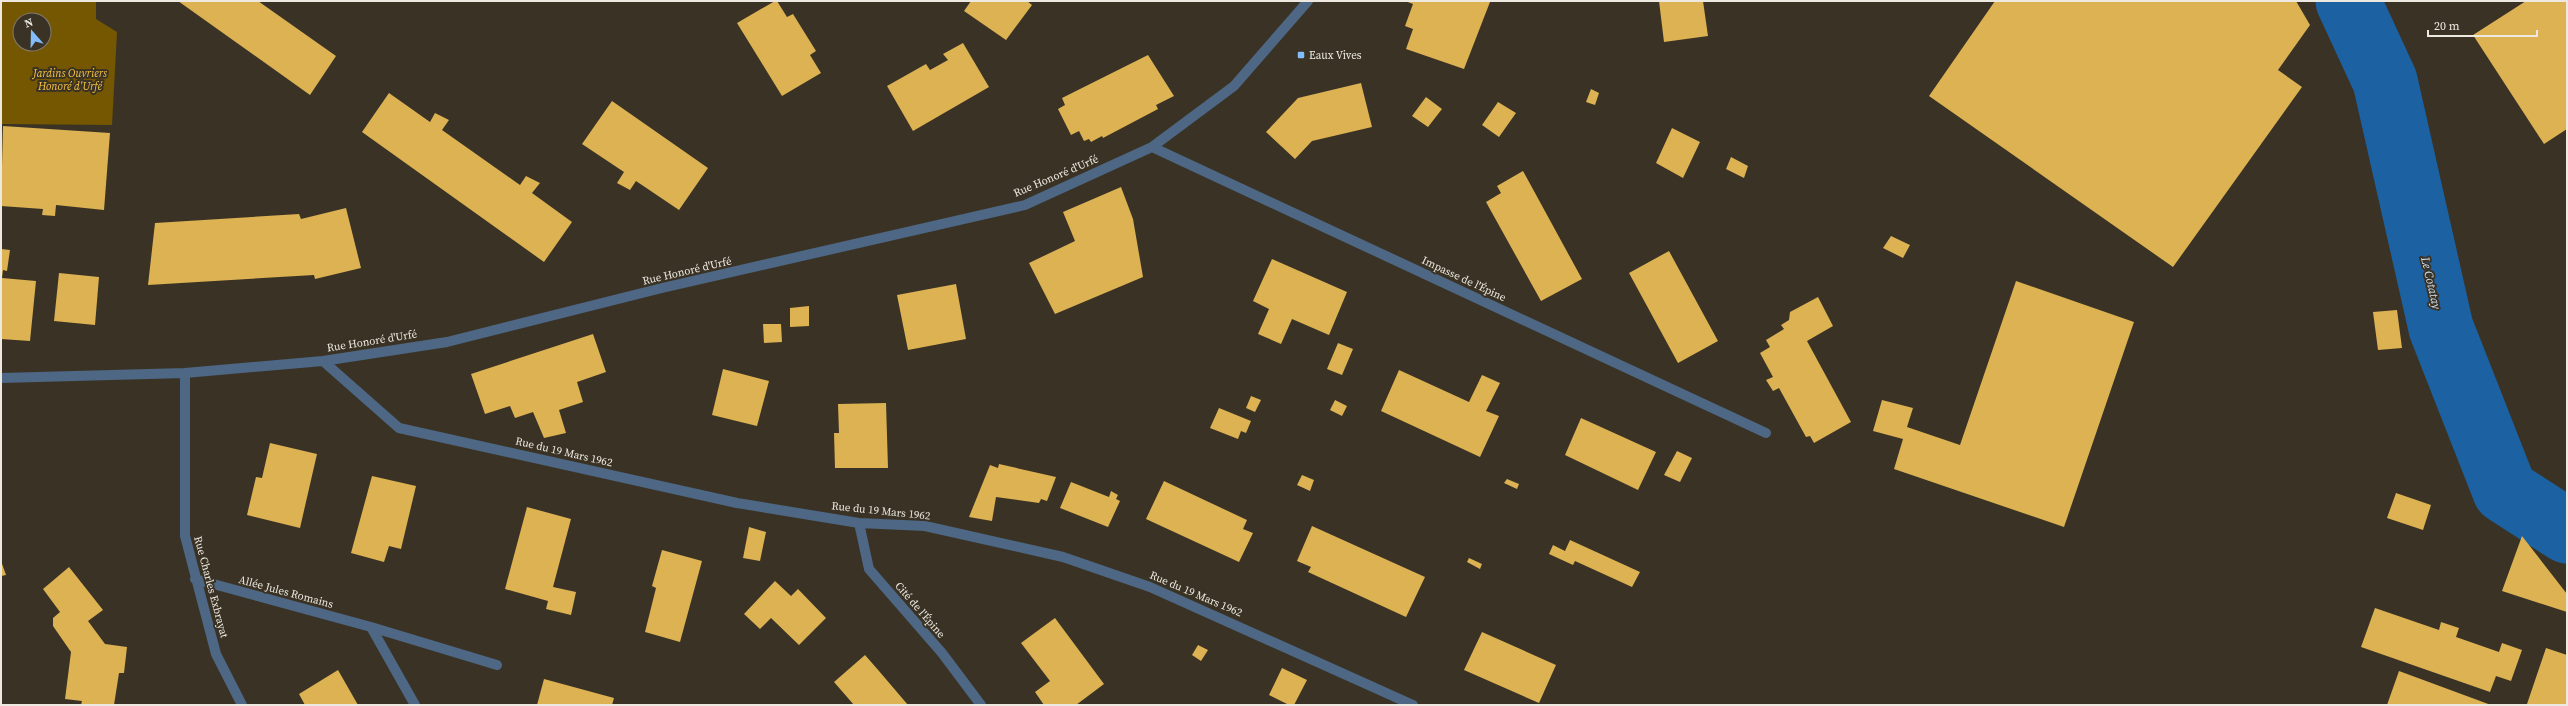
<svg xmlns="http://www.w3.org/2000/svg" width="2568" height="706" font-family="'Source Serif 4',serif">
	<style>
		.green { fill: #745700; fill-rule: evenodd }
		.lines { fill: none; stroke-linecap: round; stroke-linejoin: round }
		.river { stroke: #1c61a1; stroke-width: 65 }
		.building { fill: #dcb253 }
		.street { stroke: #4d6784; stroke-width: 10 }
		.poi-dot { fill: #82bcfa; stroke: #3a3325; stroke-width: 1.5 }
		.labels { text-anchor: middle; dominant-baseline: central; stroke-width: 4; stroke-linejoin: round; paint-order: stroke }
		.poi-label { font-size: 11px; fill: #ede9e0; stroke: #3a3325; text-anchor: start }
		.park-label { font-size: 11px; font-style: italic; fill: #f8c33f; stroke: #3a3325 }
		.street-label { font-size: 11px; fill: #ede9e0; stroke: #3a3325 }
		.water-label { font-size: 12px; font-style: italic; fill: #d1e2f4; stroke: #3a3325 }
	</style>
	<rect width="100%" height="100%" fill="#3a3325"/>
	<path class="green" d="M1,1H96V19L117,32L112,125L1,124ZM20,20H44V44H20Z"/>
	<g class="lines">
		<path class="river" d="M2348,1L2385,81L2441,328L2505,491L2567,531"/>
	</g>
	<path class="building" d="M178,1H258L336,56L310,95Z
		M775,1H777L787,17L793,14L816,51L810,55L821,73L782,96L737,23Z
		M971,1H1027L1032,5L1006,40L964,11Z
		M1405,1L1490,2L1464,69L1406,49L1413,29L1405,26L1413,4Z
		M1659,1H1703L1708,36L1664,42Z
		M1995,1H2296L2310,25L2278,70L2302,87L2173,267L1929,96Z
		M2526,1H2567V129L2544,144L2473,35Z
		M963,43L989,87L913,131L887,86L926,64L930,70L948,60L943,54Z
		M1148,55L1174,96L1156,105L1158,109L1103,138L1102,136L1091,142L1089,139L1084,141L1079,131L1071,135L1058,109L1065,105L1062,98Z
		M1361,83L1372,127L1312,141L1295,159L1266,132L1298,98Z
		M1591,89L1599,93L1595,105L1586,102Z
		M389,93L430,122L435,113L449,120L442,130L520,185L526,176L540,183L532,193L572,222L544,262L362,132Z
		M1426,97L1442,109L1428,127L1412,116Z
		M612,101L708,168L679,210L636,181L630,190L617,183L624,172L582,144Z
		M1498,102L1516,113L1499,137L1482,125Z
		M3,126L110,133L104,210L56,205L55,216L42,215L43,209L1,206Z
		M1672,128L1700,142L1683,178L1656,163Z
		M1731,157L1748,166L1744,178L1726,169Z
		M1523,171L1582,279L1541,301L1486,202L1501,193L1497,186Z
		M1121,187L1133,219L1143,277L1055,314L1029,263L1075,241L1063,212Z
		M346,208L361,268L315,279L314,275L148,285L155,223L299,214L301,219Z
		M1891,236L1910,245L1903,258L1883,248Z
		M1,249L10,250L7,271L3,270L2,278L36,281L30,341L1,339Z
		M1669,251L1718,341L1678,363L1629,273Z
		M1272,259L1347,292L1329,335L1292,319L1281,344L1258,334L1269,309L1253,301Z
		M59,273L99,277L95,325L54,321Z
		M2016,281L2134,322L2064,527L1894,469L1903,439L1873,431L1882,400L1913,408L1907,427L1960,445Z
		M956,284L966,339L908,350L897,295Z
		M1818,297L1833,326L1807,341L1851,422L1814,443L1810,436L1806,437L1779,388L1773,391L1766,380L1773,377L1760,353L1770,347L1766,340L1784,329L1781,325L1789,320L1790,312Z
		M809,306V326L790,327V308Z
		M2397,310L2402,348L2378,350L2373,312Z
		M763,324H781L782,342L764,343Z
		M593,334L606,372L577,382L583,402L559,410L566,433L544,438L533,412L515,418L510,406L485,414L471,374Z
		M1338,343L1353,349L1342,375L1327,369Z
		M723,369L769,381L757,426L712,415Z
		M1399,370L1469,402L1482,375L1500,383L1486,411L1499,416L1480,457L1381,411Z
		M1251,396L1261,400L1255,412L1246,408Z
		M1335,400L1347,406L1342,416L1330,410Z
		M886,403L888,468H835L834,433H839L838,404Z
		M1219,408L1251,421L1246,433L1241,431L1238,439L1210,428Z
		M1581,418L1656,452L1638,490L1565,455Z
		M270,443L317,454L300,528L247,515L256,477L262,478Z
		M1677,451L1692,458L1680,482L1664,475Z
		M999,464L1056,477L1047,501L1041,499L1039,503L996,497L992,521L969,517L990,465L998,468Z
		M1302,475L1314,480L1310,491L1297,485Z
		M372,476L416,486L401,549L389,546L384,562L351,553Z
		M1507,479L1519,484L1517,489L1504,483Z
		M1164,481L1247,520L1243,529L1253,533L1239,562L1146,519Z
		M1071,482L1109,497L1111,491L1118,495L1116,499L1120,501L1108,527L1060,508Z
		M2396,493L2431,505L2423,530L2387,518Z
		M527,507L571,519L553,587L576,592L571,615L546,609L548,601L505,589Z
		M1312,526L1425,577L1406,617L1308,572L1311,567L1297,561Z
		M749,527L766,532L760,561L743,558Z
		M2522,536L2567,594V612L2502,591Z
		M1570,540L1640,572L1632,587L1575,561L1573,565L1549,554L1553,545L1565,551Z
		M662,550L702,561L680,642L645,632L656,588L652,586Z
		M1469,558L1482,564L1480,569L1467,562Z
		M1,561L6,575L1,576Z
		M69,567L103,610L88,621L105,644L127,647L124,673H119L114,705H81L82,701L65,699L71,652L53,626V618L60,612L43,589Z
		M775,581L791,596L798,589L826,618L799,645L771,618L760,629L744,614Z
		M2375,608L2439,630L2441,622L2459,628L2456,637L2499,652L2502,643L2522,650L2511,681L2496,676L2490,692L2361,647Z
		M1055,618L1104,684L1076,705H1044L1035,692L1050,681L1021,643Z
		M1482,632L1556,665L1539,703L1464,670Z
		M1198,645L1208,650L1201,661L1192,655Z
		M2546,648L2567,655V705L2527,704Z
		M865,655L879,671L908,705H854L834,682Z
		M1282,668L1307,680L1294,705H1289L1269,695Z
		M338,670L358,705H305L299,694Z
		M2399,671L2491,705H2387Z
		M544,679L614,698L612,705H537Z"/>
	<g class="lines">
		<path class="street" d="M1152,147L1766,433
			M323,361L399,428L737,503L859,523L925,526L1063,557L1150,587L1413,705
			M185,373V536L216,654L242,705
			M1,378L185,373L323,361L447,342L662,288L1025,205L1152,147L1234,86L1308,1
			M859,523L869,569L942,653L981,705
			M195,579L371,627L497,665
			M371,627L415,705"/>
	</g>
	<rect class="poi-dot" x="1297" y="51" width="8" height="8" rx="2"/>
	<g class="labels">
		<g class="poi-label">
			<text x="1309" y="55">Eaux Vives</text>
		</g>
		<g class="park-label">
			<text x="70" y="73">Jardins Ouvriers<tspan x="70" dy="13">Honoré d'Urfé</tspan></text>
		</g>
		<g class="street-label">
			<text transform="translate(1056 176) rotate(-23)">Rue Honoré d'Urfé</text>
			<text transform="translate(687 271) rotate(-13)">Rue Honoré d'Urfé</text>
			<text transform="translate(1464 279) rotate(25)">Impasse de l'Épine</text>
			<text transform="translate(372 341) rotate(-9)">Rue Honoré d'Urfé</text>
			<text transform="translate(564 452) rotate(13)">Rue du 19 Mars 1962</text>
			<text transform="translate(881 511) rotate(6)">Rue du 19 Mars 1962</text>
			<text transform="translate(211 587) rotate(75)">Rue Charles Exbrayat</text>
			<text transform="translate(286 592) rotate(15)">Allée Jules Romains</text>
			<text transform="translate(1196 594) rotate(23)">Rue du 19 Mars 1962</text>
			<text transform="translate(920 610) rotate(49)">Cité de l'Épine</text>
		</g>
		<g class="water-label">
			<text transform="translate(2431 283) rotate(77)">Le Cotatay</text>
		</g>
	</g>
	<rect width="2568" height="706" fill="none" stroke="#ede9e0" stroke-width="4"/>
	<g transform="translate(32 32) rotate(340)"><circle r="19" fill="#3a3325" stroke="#827c70"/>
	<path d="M0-3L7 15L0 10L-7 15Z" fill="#82bcfa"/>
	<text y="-6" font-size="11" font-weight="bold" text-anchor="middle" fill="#ede9e0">N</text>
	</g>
	<path d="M2428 30v6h109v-6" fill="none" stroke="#ede9e0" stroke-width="2"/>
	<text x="2434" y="30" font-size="12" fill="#ede9e0" stroke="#3a3325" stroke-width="3" paint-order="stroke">20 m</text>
</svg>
